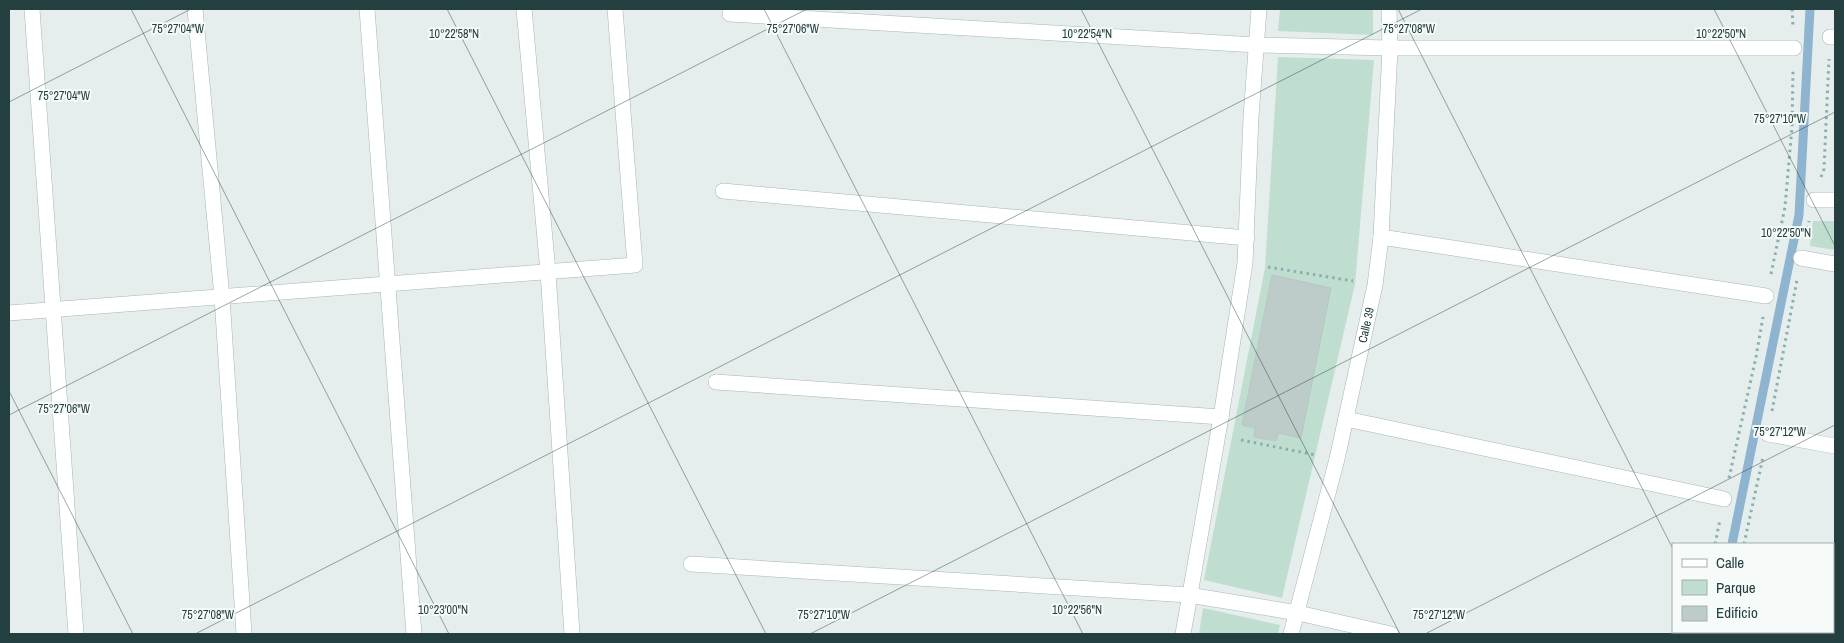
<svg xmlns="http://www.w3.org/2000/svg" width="1844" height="643" font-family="'Archivo Narrow',sans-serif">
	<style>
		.green { fill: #bfded0 }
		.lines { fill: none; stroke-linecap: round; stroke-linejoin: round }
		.stream { stroke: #8fb4d0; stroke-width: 9 }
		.building { fill: #bdcbc9; stroke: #b7c7c5 }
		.minor-casing { stroke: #a7b6b5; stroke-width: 16 }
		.path { stroke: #87b0af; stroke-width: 3; stroke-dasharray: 2.5 4; stroke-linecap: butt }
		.minor { stroke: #fff; stroke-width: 15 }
		.ticks { fill: none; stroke: #243f3f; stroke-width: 1; stroke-opacity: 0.45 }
		.labels { text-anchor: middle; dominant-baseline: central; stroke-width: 4; stroke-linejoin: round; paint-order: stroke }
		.street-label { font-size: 12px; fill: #243f3f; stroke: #f6faf9 }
		.ticks-label { font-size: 12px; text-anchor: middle; fill: #243f3f; stroke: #f6faf9; stroke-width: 4; stroke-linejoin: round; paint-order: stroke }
	</style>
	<rect width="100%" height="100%" fill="#e5eeec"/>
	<path class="green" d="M1280,9H1373V35L1278,31Z
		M1278,57L1374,60L1355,284L1282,598L1204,580L1265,268Z
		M1813,221H1835V250L1810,246Z
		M1203,608L1280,625L1278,634H1199Z"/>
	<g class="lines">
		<path class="stream" d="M1732,544L1799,215L1810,9
			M1713,634L1714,632"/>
	</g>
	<path class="building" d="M1272,275L1331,288L1301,438L1278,433L1276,441L1254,437L1255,428L1242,425Z"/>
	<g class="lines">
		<defs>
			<g id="minor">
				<path d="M32,9L76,634"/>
				<path d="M195,9L222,297L244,634"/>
				<path d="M367,9L414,634"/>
				<path d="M524,9L548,272L572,634"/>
				<path d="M730,14L1256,45L1390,48H1794"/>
				<path d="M1830,37H1835"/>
				<path d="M723,191L1247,238"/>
				<path d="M1814,200H1835"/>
				<path d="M1381,237L1766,296"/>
				<path d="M1801,258L1835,264"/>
				<path d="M9,313L635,265L615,9"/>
				<path d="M716,382L1221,417"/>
				<path d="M1346,419L1724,499"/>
				<path d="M1768,434L1835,446"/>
				<path d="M691,564L1189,595L1298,613L1391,634"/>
				<path d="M1782,632L1795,634"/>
				<path d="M1183,634L1221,417L1245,263L1251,117L1259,9"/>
				<path id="s1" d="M1291,634L1337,459L1375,285L1381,237L1390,48L1389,9"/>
			</g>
		</defs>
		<use href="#minor" class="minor-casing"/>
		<path class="path" d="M1792,9L1793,26
			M1821,177L1824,169L1829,59
			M1806,235L1809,221
			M1268,267L1353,281
			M1771,274L1785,207L1792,127L1793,70
			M1772,411L1797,280
			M1241,440L1316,455
			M1729,478L1756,357L1763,317
			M1715,544L1720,520
			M1744,544L1763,457
			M1696,634L1697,632
			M1724,634L1725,632"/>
		<use href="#minor" class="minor"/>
	</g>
	<path class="ticks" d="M131,9L449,634M447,9L766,634M764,9L1083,634M1081,9L1400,634M1398,9L1673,549M1714,9L1835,246M9,102L191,9M9,391L133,634M9,415L807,9M1715,632L1716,634M195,634L1422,9M810,634L1835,112M1425,634L1835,425"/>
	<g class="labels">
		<g class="street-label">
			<text stroke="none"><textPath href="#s1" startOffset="318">Calle 39</textPath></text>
		</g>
	</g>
	<g class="ticks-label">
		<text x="793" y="33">75°27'06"W</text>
		<text x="1409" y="33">75°27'08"W</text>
		<text x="178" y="33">75°27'04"W</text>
		<text x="454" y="38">10°22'58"N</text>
		<text x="1087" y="38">10°22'54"N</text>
		<text x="1721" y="38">10°22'50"N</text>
		<text x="64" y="100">75°27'04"W</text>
		<text x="1780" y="123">75°27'10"W</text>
		<text x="1786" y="237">10°22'50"N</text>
		<text x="64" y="413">75°27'06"W</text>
		<text x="1780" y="436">75°27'12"W</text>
		<text x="443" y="614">10°23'00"N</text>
		<text x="1077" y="614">10°22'56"N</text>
		<text x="208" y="619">75°27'08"W</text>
		<text x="824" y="619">75°27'10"W</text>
		<text x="1439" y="619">75°27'12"W</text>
	</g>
	<rect width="1844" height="643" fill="none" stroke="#243f3f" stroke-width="20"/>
	<rect x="1672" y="543" width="162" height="90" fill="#f6faf9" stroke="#a2afaf"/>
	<rect x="1682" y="559" width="25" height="8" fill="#ffffff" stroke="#a2afaf"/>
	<text x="1716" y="568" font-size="15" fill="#243f3f">Calle</text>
	<rect x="1682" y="580" width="25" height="15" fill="#bfded0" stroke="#a2afaf"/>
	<text x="1716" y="593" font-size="15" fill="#243f3f">Parque</text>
	<rect x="1682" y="606" width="25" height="15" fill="#bdcbc9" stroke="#a2afaf"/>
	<text x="1716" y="618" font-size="15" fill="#243f3f">Edificio</text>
</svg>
